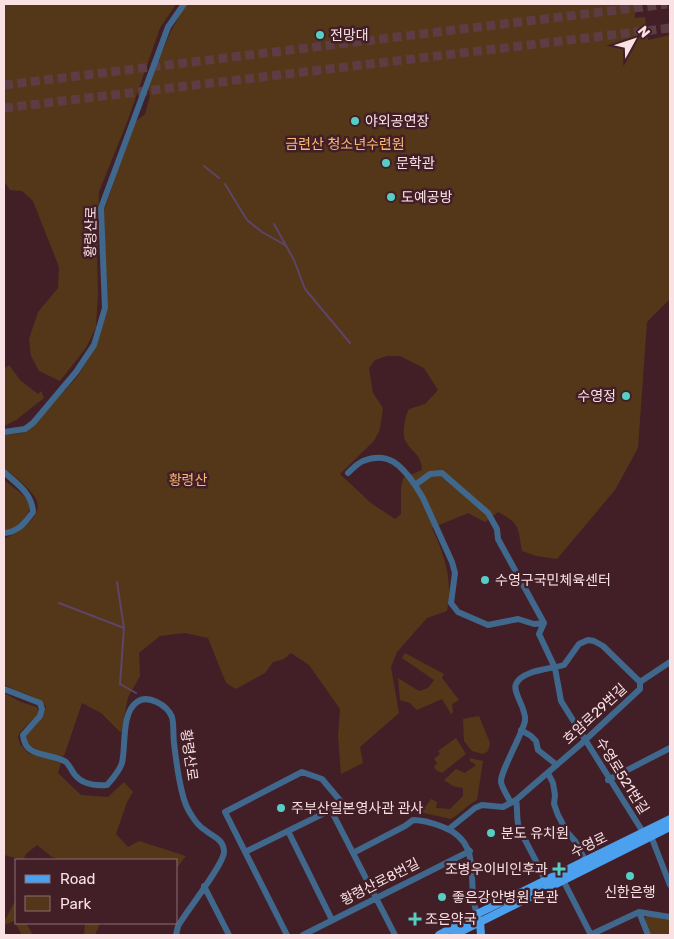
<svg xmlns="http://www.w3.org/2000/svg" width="674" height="939" font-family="Rubik,'Noto Sans KR',sans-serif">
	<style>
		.green { fill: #533718; fill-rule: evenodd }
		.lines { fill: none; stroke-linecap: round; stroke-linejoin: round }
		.stream { stroke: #5f4467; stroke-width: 2 }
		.highway-tunnel { stroke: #5d3c43; stroke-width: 9; stroke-dasharray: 9 4.5; stroke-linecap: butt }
		.minor { stroke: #40688c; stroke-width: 6 }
		.major { stroke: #4ba1ed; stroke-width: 8 }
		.poi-dot { fill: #56cec4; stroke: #421f27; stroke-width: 2 }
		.labels { text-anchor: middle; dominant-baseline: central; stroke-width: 5; stroke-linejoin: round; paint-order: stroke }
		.poi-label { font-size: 14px; fill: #f9e1e4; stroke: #421f27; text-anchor: start }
		.park-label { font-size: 14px; fill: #fab971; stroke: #421f27 }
		.street-label { font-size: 14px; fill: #f9e1e4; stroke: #421f27 }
	</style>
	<rect width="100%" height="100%" fill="#421f27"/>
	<path class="green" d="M4,4H176L160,28L129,117L99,192L97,261L98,293L96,327L86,348L60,381L39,371L31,356L29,339L38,312L58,288L59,267L33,201L22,191L10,190L4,181Z
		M186,4H634L635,18L645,17L648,40L670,35V299L647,322L638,448L615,490L557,559L536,556L522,551C518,528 520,523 498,512L485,522L468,513L432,528C445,556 453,580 447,611L427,618L397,652L391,667L399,713L360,747L363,763L341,774L338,736L340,709L309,665L291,653L284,659L273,662L265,673L236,689L226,683L208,638L185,633L160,636L139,653L140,676L128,697L121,733L101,713L82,703L64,756C50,755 34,752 26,740L27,734C35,728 44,716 46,707C35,693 18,694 4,684V539C17,533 45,517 36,499C31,489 13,475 4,468V435L22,433L32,427L78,376L97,345L106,310L104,210L135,122L145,114L150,96L148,88L153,73L170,33ZM387,356H400L424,368L438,390L425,404L409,409C405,417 401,434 406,442C413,454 421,453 422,470L403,478L401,488V514L395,519L371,503L340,474L374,441L380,429L383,408L373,393L369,368L375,360Z
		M9,365L20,380L38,394L41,391L44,398L16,420L4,426V367L5,368Z
		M4,480L23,495L31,504C27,519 19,528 4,531Z
		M405,653L444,674L442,678L459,700L452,704L453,712L451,714L442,699L417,710L410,703L400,700L398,678L419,691L428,688L434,680L402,658Z
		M4,693L21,702L37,707L39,713L20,732L18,737L20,744L29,754L40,755L61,763L58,773L81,795L108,797L124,782L133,792L127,802L116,834L128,847L139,841L186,856L176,869V860H62L52,857L37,845L26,854L23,860L4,855Z
		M479,716L490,743L488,751L483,754L472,751L464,741L463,719Z
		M456,738L466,754L442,773L436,770L434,767L437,763L434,759L440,754L438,751Z
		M470,758L483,761L477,800C467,805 461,813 451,819L419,812V810L426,806L431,799L437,802L436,808L450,809L463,796V788L453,786L444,780L456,769L465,773L476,765L470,761Z
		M16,899V923H26L33,935H22L14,921L5,925L4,922Z
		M648,914L670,918V934L666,935H650L645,918Z
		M85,923H100L95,935H84Z"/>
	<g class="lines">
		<path class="stream" d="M204,166L219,178
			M225,184L247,220L262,232L285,245
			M274,224L294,260L305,289L350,343
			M117,582L124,628L120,684L136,693
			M59,603L124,628"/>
		<path class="highway-tunnel" d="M4,85L667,4
			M4,108L670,28"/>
		<path class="minor" d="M4,432L25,429L33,423L76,372L94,345L105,308L101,208L168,27L184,4
			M4,472C17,484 32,493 33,512C25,523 18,532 4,533
			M348,473C352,469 358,463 363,461C389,451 402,466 415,485L430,474L442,473L488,513L497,529L498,539L544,623L539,634L555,668L561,701L643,832
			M415,485L423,498L452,562L455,573L451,603L458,612L488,625L518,619L534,624L544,623
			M640,682L670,662
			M4,689L40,703L42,709L40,716L23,735C25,759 50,752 66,762C69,765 72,771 75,775C83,785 95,786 107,785C113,778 119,772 122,763C126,746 121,713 137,702C148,694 167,705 172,717C174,724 173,735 174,743C176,760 178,776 182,792C184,801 187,809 192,816C195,821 200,827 205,830C213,837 224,839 224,852C224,864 186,912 178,926L176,935
			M521,730L531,736L536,741L538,750L557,765
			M548,773L553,783L555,795L554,804L558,815L567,832L575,841L585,860
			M608,780L670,748
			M516,800C518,809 516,819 519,827C527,846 538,862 545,881
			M511,803C508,797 502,788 501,782C500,772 522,735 525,721C527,709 512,692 516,684C522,670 551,669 564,665L579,644L588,640L594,641L603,646L640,682
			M331,810L395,935
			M449,829L475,808L482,805L503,807L516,800L581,744L640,689V682
			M288,831L332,920
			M651,836L670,885
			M245,852L343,804L322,779L302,772L225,812L287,935
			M353,853L405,826L413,820C423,820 433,823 443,827C487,844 463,886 479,918
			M563,880L591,935
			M204,886L229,935
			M639,912L648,935
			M303,935L470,851
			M590,935L639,912L670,917"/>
		<path class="major" d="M480,921L481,935
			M439,935L477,914L670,819
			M454,935L670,827"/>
	</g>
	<g class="poi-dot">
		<circle cx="320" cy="35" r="5"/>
		<circle cx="355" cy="121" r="5"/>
		<circle cx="386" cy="163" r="5"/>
		<circle cx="391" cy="197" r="5"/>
		<circle cx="626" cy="396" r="5"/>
		<circle cx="485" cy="580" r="5"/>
		<circle cx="281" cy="808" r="5"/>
		<circle cx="491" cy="833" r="5"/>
		<path d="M556.5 861.5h5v5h5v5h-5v5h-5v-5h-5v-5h5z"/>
		<circle cx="630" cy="876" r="5"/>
		<circle cx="442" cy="897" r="5"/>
		<path d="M412.5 911.5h5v5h5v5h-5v5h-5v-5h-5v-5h5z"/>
	</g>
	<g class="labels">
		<g class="poi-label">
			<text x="330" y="35">전망대</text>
			<text x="365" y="121">야외공연장</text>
			<text x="396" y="163">문학관</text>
			<text x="401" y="197">도예공방</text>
			<text x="616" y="396" text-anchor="end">수영정</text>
			<text x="495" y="580">수영구국민체육센터</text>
			<text x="291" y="808">주부산일본영사관 관사</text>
			<text x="501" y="833">분도 유치원</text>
			<text x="548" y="869" text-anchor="end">조병우이비인후과</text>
			<text x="630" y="892" text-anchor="middle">신한은행</text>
			<text x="452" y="897">좋은강안병원 본관</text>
			<text x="425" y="919">조은약국</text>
		</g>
		<g class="park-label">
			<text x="345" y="144">금련산 청소년수련원</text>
			<text x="188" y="480">황령산</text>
		</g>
		<g class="street-label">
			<text transform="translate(91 232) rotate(-89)">황령산로</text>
			<text transform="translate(595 714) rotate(-43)">호암로29번길</text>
			<text transform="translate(189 755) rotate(82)">황령산로</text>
			<text transform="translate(622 776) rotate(58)">수영로521번길</text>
			<text transform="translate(589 845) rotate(-26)">수영로</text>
			<text transform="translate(380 882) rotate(-27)">황령산로8번길</text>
		</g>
	</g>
	<rect width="674" height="939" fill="none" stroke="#f9e1e4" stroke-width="10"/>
	<rect x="15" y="859" width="162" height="65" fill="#421f27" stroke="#8b6d73"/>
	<rect x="25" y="875" width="25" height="8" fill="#4ba1ed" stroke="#8b6d73"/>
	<text x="60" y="884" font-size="15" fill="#f9e1e4">Road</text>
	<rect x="25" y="896" width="25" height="15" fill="#533718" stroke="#8b6d73"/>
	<text x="60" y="909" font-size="15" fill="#f9e1e4">Park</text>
	<g transform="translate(634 40) rotate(50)" stroke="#421f27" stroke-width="4" paint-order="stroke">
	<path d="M0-4L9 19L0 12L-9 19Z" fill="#f9e1e4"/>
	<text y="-8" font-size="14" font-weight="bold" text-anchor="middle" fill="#f9e1e4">N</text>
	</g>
</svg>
